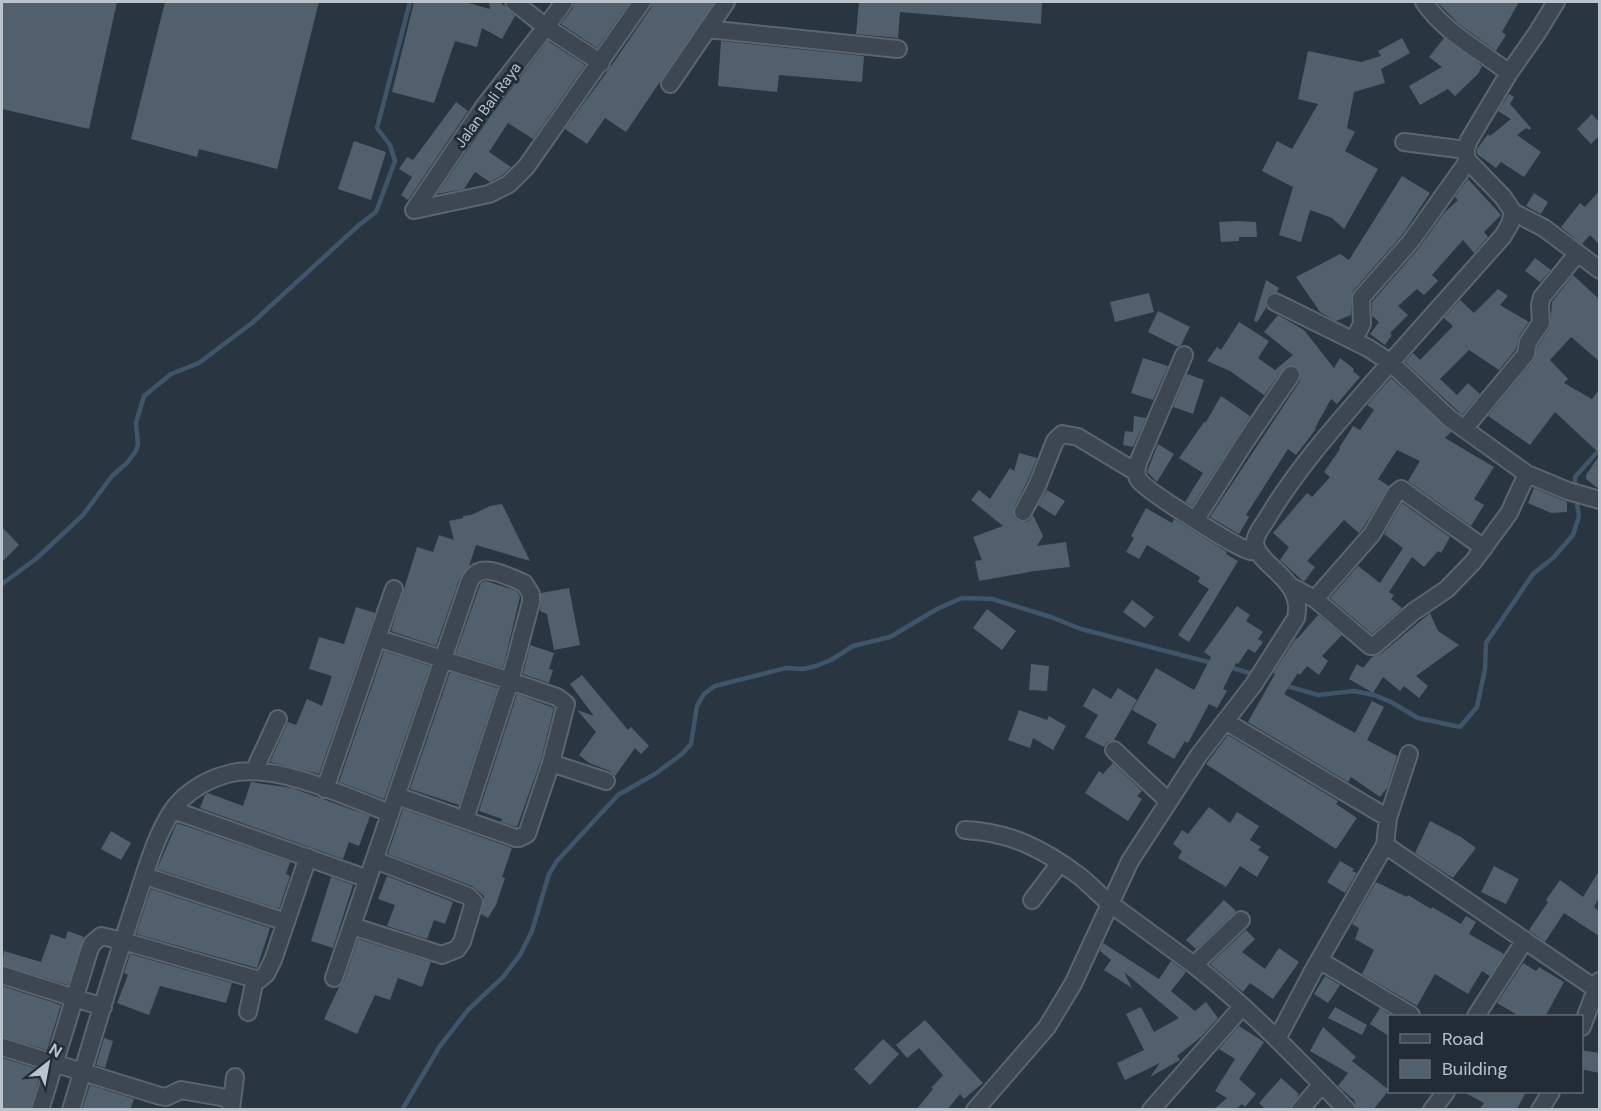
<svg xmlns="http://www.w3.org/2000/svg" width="1601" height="1111" font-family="'DM Sans',sans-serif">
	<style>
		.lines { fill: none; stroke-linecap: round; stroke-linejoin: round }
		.stream { stroke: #40556a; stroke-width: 4.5 }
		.building { fill: #525f6c }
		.minor-casing { stroke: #5b656f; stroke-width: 20 }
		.minor { stroke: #3d4752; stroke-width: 16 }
		.labels { text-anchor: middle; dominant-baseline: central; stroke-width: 6; stroke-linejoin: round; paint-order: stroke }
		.street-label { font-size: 15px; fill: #bac2cb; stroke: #222c37 }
	</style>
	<rect width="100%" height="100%" fill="#293642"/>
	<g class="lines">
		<path class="stream" d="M1575,490V477L1600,449
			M2,584L37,558L83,515L112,476L127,463L136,451L138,444L136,423L144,396L171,374L199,363L252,323L359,225L376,212L395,161L390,145L377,128L410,2
			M1229,667L1256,675
			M1283,685L1318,695L1354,691L1374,695L1391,702L1418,718L1460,727L1477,707L1485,669L1486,643L1533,574L1553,558L1573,535L1579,516L1576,498
			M402,1110L440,1046L468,1010L503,977L520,955L532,931L549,874L557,861L618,795L655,774L682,754L691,744L697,706L704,694L715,686L786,668L803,669L816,666L831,660L853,646L890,637L937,609L962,598L992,599L1051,617L1081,629L1212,663"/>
	</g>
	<path class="building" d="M2,2H117L89,129L2,109Z
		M165,2H319L277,169L199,149L197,157L131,139Z
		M414,2H465L490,9L489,2H500L515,16L502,39L482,28L477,47L455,41L434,103L392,92Z
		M574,2H630L597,48L561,24L573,8Z
		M652,2H714L626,132L605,118L587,144L565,129L609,69L651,8Z
		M859,2H1042L1041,24L900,12L898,38L856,34Z
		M1437,2H1519L1502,32L1506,35L1496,51L1459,24Z
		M1402,38L1410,53L1381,69L1385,83L1354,92L1347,128L1355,132L1345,151L1378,169L1344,229L1332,218L1310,210L1301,242L1279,235L1293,187L1262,171L1277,141L1292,149L1318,104L1298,99L1308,51L1361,62L1381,56L1378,51Z
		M1444,38L1482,66L1478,74L1455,96L1448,89L1420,105L1409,86L1442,67L1429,57Z
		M548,41L585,65L533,139L508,123L489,152L511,167L503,175L490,182L475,172L464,189L437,194L492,114Z
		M721,41L864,56L862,82L779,75L777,92L718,86Z
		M1509,94L1514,97L1510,104L1531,128L1530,130L1526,128L1517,135L1541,152L1524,177L1501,162L1496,168L1477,154V149L1488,134L1490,136L1511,119L1498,111Z
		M456,102L468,111L408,200L401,195L412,177L399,169L407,157L413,160Z
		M1592,114L1599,122V136L1591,144L1577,129Z
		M354,141L386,152L371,200L338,189Z
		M1402,176L1430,193L1403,234L1353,291L1351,298V315L1336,321L1320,312L1296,277L1340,254L1349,260Z
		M1468,179L1501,215L1484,232L1488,237L1474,253L1463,240L1432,275L1438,281L1424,295L1417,289L1398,306L1408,315L1390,333L1392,335L1385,345L1370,334L1379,322L1372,316V302L1419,248L1444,213L1458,200L1455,197Z
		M1599,191V244L1590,235L1582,244L1561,227L1580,203L1585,207Z
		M1534,193L1548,202L1541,214L1526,206Z
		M1238,221L1256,222L1257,237H1239V241L1221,242L1219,222Z
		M1535,258L1551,270L1540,282L1525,271Z
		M1573,275L1599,299V361L1571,337L1550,360L1568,379L1564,383L1592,399L1599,390V453L1555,412L1530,445L1488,416L1534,360L1538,346L1550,328L1552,302Z
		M1266,280L1279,288L1277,292L1270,293L1266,297L1265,302L1266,308L1257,322L1254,321Z
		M1498,289L1508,296L1500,305L1529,322L1519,336L1516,349L1499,370L1469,350L1440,379L1457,395L1468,383L1480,394L1462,415L1405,362L1413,353L1420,360L1453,326L1444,318L1460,300L1474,313Z
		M1149,293L1154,312L1115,322L1110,302Z
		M1158,311L1190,327L1181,345L1178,347L1148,332Z
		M1278,315L1304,330L1334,368L1340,358L1354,369L1353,371L1360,377L1337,404L1331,399L1315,428L1316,429L1296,455L1288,449L1246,515L1249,517L1239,534L1210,517L1300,381L1301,375L1296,366H1286L1264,395L1230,371L1207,361L1217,347L1221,350L1239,322L1269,341L1258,358L1275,370L1293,355L1264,332Z
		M1143,358L1168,366L1153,400L1131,393Z
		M1187,374L1204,380L1193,414L1173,407Z
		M1391,378L1451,432L1445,438L1494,467L1474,499L1484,505L1471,526L1408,481L1420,461L1397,450L1378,479L1389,486L1363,528L1359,533L1344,520L1307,561L1315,567L1304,582L1280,560L1289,547L1273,533L1307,493L1312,497L1330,477L1324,472L1340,449L1339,448L1353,426L1360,430L1374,410L1367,405Z
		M1221,396L1250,416L1192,506L1185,502L1203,473L1179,458L1204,422H1206Z
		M1134,416L1146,418L1133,447L1123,445L1125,431L1133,432Z
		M1158,444L1174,454L1157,482L1147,472Z
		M1019,453L1037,458L1027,482L1014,507V517L1018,521L1024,522L1029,521L1033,515L1043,536L1037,546L1066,542L1070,567L1035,571L979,581L975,561L982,560L973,537L1003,526L971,500L979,490L990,499L1010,468L1014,471Z
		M1599,456V489L1586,479V475Z
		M1534,488L1567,502V512L1551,513L1528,503Z
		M1047,490L1065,501L1055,516L1038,505Z
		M1402,503L1450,537L1441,553L1438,551L1424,567L1412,557L1389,592L1394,595L1391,599L1402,608L1372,634L1330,598L1358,566L1380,583L1403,548L1384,534Z
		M502,504L530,561L476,545L469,566L459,580L436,646L391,631L417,547L433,552L439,535L454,540L449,521L463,518V516L471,515L490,506Z
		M1146,508L1172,523L1174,519L1227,552L1226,554L1238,561L1189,642L1178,635L1209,589L1198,582L1200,577L1147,545L1139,559L1126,552L1134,538L1131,536Z
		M2,527L19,545L2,562Z
		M486,581L517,591L520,597L503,668L456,653L479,588L481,583Z
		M569,588L580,645L554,650L547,614L540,611L541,593Z
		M1132,600L1154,617L1145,628L1123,612Z
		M1237,606L1250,615L1246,621L1263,632L1258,639L1263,642L1255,653L1248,649L1238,664L1236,663L1223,689L1227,691L1217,708L1209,704L1188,743L1185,741L1174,759L1147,743L1157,724L1132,710L1156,668L1194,690L1211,657L1204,652Z
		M356,607L375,613L319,774L270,762L288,722L296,725L307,699L322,706L332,676L309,669L319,637L344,644Z
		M987,609L1016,631L1002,650L973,628Z
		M1430,613L1438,631L1459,645L1416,676L1428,686L1419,698L1404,686L1400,691L1383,677L1373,693L1349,679L1357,664L1363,668L1372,657L1381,654Z
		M1318,615L1342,635L1322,656L1328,661L1319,675L1307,666L1300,675L1298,673L1284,694L1355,733L1372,701L1384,707L1367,740L1397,756L1387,788L1380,797L1351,777L1348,782L1248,722L1275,674L1273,673L1296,638L1297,639Z
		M530,645L554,653L549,669L553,670L549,683L523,674Z
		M384,651L430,666L384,799L339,782Z
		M1031,664L1049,666L1047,691L1029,690Z
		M450,672L497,688L459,805L410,789Z
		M582,675L628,730L631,727L649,746L641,754L635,748L615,776L610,771L589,763L579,755L596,732L577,710L594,716L570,684Z
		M1093,688L1111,699L1118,688L1137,700L1114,740L1107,742L1104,747L1085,737L1098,715L1083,706Z
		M517,694L554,708L541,760L517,827L501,822L502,819L479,811Z
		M1019,710L1047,720L1049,716L1066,726L1053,750L1033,738L1030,748L1008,740Z
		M1228,735L1338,801L1336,804L1357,818L1336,849L1206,764Z
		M1113,763L1142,791L1137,796L1142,799L1128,821L1085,793L1099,771L1103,774Z
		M251,782L292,788L370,816L359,846L349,842L343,859L200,808L205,795L208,793L243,806Z
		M1209,807L1230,823L1237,812L1259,826L1250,840L1261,847L1258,850L1269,857L1257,877L1240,866L1226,887L1178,858L1182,851L1173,844L1182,830L1188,834Z
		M403,809L512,848L502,877L505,878L496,905L488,918L481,914L484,896L472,886L388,854Z
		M1430,821L1461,837L1476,848L1453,878L1415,853Z
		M177,823L290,862L286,874L290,876L279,909L157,869Z
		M111,831L131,843L121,860L101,849Z
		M1340,861L1354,869L1352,871L1357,873L1345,893L1327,882Z
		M1494,866L1519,879L1506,904L1481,892Z
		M1599,871V898L1594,907L1599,911V936L1564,913L1545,942L1529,930L1548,902L1546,900L1560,880L1583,897Z
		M387,876L453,902L445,924L434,920L427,939L387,926L395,905L378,899Z
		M331,877L353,885L333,948L311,941Z
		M1376,882L1407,897L1408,895L1431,909L1432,907L1461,924L1466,916L1476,922L1469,934L1504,954L1490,976L1482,971L1468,994L1435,974L1417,1006L1362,974L1374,950L1355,939L1359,928L1352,924Z
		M151,889L270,928L257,968L136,934Z
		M1224,900L1236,911L1196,949L1186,940Z
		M1246,930L1255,939L1242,952L1265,969L1279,948L1299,962L1273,999L1250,983L1243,992L1210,964Z
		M68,931L84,937L68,985L2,965L4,951L41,962L51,934L65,939Z
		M358,939L431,962L422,987L398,978L390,1000L375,995L357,1034L324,1019L339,987L344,981Z
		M1103,943L1159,979L1171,961L1186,972L1171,991L1195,1011L1206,1002L1218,1018L1201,1037L1177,1056L1180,1060L1150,1077L1160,1063L1125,1080L1117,1063L1144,1050L1126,1014L1141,1007L1154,1032L1179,1018L1124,972L1132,988L1104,970L1111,960L1100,951Z
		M130,954L232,983L226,1003L160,986L149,1015L117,1003L128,975L124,973Z
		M1523,963L1536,971L1539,967L1564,982L1545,1017H1521L1497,1003Z
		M1325,976L1340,985L1328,1003L1314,994Z
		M2,986L61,1005L47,1050L2,1037Z
		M1335,1007L1367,1025L1362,1035L1328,1018Z
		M1380,1008L1393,1017H1389V1036L1370,1024Z
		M925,1020L983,1083L964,1099L960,1094L947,1110H916L933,1089L931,1088L943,1075L919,1048L907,1058L896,1045Z
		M1239,1026L1264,1042L1239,1079L1256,1094L1245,1107L1242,1104L1235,1110H1213L1227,1098L1215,1091L1235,1059L1219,1049Z
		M1323,1027L1356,1057L1352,1061L1389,1090L1373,1110L1357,1109L1354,1100L1338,1086L1348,1073L1310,1051Z
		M104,1038L113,1041L105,1068L96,1065Z
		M883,1039L899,1054L870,1085L854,1069Z
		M1581,1050L1599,1053V1073L1581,1069Z
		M2,1058L41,1070L30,1110H2Z
		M1281,1078L1299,1094L1290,1110H1266L1259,1103Z
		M90,1085L134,1099L130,1110H82Z
		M1464,1092H1526L1517,1109H1480L1484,1103Z"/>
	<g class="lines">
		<defs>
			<path id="minor" d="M514,2L546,27L601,63
				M1424,2C1445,33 1480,50 1509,73
				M707,29L898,49
				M670,84L726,2
				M1404,142L1466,150
				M414,210L489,194L509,184L526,167L642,2
				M414,210L483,108L546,27L564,2
				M1513,212L1544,228L1600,270
				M1275,302L1368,348L1391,363L1449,418L1527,474L1509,513L1473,562L1447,589L1413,612L1374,646H1370L1315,599L1290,586
				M1354,339L1362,324L1361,298L1411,241L1468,161
				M1184,355L1140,458C1137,465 1134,473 1139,480C1146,491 1230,543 1245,549C1249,551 1253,552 1258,551
				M1464,429L1526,354L1528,342L1541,323L1540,305L1542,297L1577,254
				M1527,474L1568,491L1600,500
				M1023,512L1037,486L1055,441L1062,434L1078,437L1136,472
				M1196,519L1245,442L1291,375
				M1315,599L1372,534L1396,493L1401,489L1484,548
				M377,638L510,681L557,697L566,704L551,763L527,834L519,838H516L397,796
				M1225,721L1388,818L1385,845L1313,971L1277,1039
				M1114,750L1168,801
				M551,763L606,781
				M254,771L278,719
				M325,789L394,589
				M173,810L368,879
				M1388,818L1409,754
				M965,830C1010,832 1043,849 1078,875C1090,884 1100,896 1112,905C1139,925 1167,945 1194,965C1249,1008 1298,1060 1347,1110
				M1385,845L1596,989
				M145,876L286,922
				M1032,900L1060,863
				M352,926L442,955L457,949L462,942L474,902L468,896L375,860
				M1319,960L1411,1015
				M1194,965L1241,920
				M2,975L103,1007
				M334,978L469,583C479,559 506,576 524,583L531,594V602L510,681L465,819
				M248,1012L255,979
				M1476,1016L1525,940
				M1582,1027L1599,981
				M2,1047L160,1096L166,1097L181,1090L232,1099
				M231,1109L235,1077
				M40,1110L89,951L92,944L101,936L123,941L259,980L266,974L273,960L308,857
				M71,1110C92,1041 112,972 135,904C145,874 154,839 172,811C186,790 213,776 237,772C284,766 347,797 390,813
				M975,1110L1047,1027L1073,984L1130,861L1199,755L1254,684L1296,618C1305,577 1255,566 1255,541C1256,533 1264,524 1268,517C1298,467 1337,424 1375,380C1418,332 1460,284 1503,236L1510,224L1513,212L1503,197L1468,161C1464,153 1466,148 1469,140L1509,73L1537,33L1556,2
				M1151,1110L1242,1007
				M1300,1110L1322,1084
				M1432,1110L1446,1092
				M1540,1110L1551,1092"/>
		</defs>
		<use href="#minor" class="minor-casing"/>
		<use href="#minor" class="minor"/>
	</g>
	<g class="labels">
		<g class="street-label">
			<text transform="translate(488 105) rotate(-54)">Jalan Bali Raya</text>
		</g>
	</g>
	<rect width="1601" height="1111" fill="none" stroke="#bac2cb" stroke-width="6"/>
	<rect x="1388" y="1015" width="195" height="78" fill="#222c37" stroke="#5f6872" stroke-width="1.5"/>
	<rect x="1400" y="1034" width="30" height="9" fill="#3d4752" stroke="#5f6872" stroke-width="1.5"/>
	<text x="1442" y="1045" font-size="18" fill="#bac2cb">Road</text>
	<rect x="1400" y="1060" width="30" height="18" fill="#525f6c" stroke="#5f6872" stroke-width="1.5"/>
	<text x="1442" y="1075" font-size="18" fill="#bac2cb">Building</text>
	<g transform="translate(48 1063) rotate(31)" stroke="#222c37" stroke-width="4.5" paint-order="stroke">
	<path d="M0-4.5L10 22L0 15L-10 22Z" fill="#bac2cb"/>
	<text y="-9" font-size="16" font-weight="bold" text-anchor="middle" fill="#bac2cb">N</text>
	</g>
</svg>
